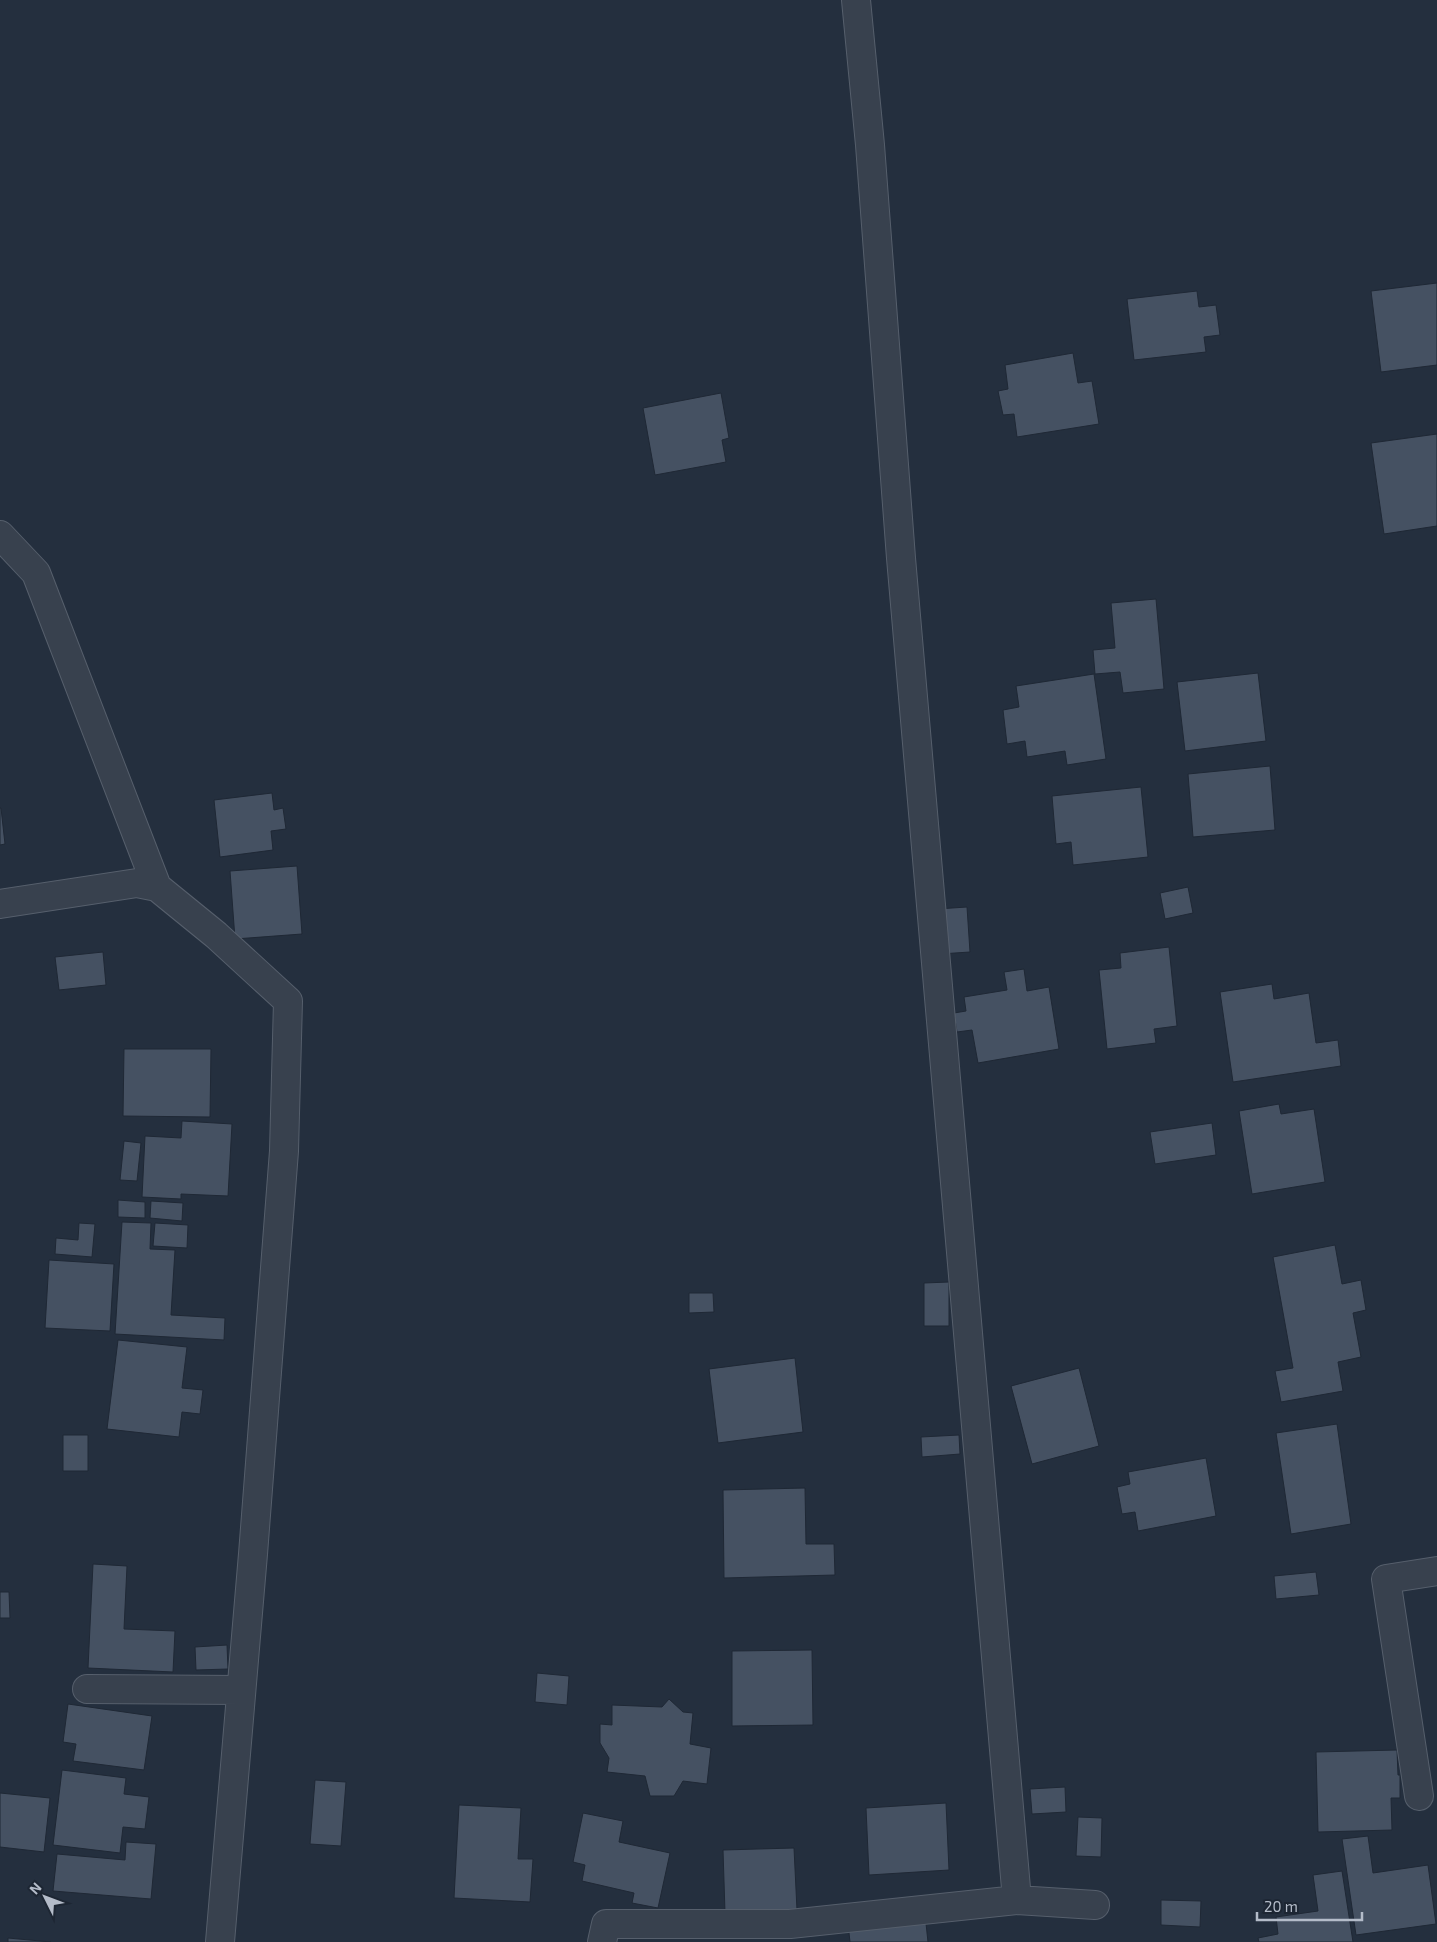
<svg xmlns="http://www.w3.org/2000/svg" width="1437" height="1942" font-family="'Exo 2',sans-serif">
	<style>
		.building { fill: #455162; stroke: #1f2835 }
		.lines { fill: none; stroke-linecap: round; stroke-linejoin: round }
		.minor-casing { stroke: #565f6c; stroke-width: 30 }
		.minor { stroke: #38414e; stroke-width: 28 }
	</style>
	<rect width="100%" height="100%" fill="#242f3e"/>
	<path class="building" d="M1437,283V365L1381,372L1371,291Z
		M1197,291L1199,307L1216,305L1220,335L1204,337L1206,352L1134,360L1127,299Z
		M1073,353L1078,383L1092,381L1099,424L1017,437L1014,414L1003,415L998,391L1008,389L1005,365Z
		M721,393L729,438L722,440L726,462L655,475L643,408Z
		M1437,434V526L1384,534L1371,443Z
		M1156,599L1164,689L1123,693L1120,672L1095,674L1093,650L1115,648L1111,603Z
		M1258,673L1266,741L1185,751L1177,682Z
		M1094,674L1106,759L1067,765L1065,751L1027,757L1025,741L1007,744L1003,710L1019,707L1016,686Z
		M1270,766L1275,830L1193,837L1188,774Z
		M1141,787L1148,857L1073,865L1071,842L1056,844L1052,796Z
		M272,793L274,810L283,808L286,829L271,831L273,850L220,857L214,800Z
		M0,808H1L5,844L0,845Z
		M297,866L302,934L235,939L230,871Z
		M1188,887L1193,913L1165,919L1160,893Z
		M967,907L970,952L940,954L937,909Z
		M1169,947L1177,1026L1154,1029L1156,1043L1107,1049L1099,970L1121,968L1120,953Z
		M103,952L106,985L59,990L55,957Z
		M1024,969L1027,991L1049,987L1059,1049L978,1063L972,1030L957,1032L954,1013L966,1011L964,997L1007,990L1004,972Z
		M1272,984L1274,999L1309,993L1316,1043L1338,1040L1341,1066L1233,1082L1220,992Z
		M124,1049H211L210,1117L123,1116Z
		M1279,1104L1281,1114L1314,1109L1325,1182L1252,1194L1239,1111Z
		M182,1121L232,1124L228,1196L181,1194V1199L142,1197L145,1136L181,1138Z
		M1212,1123L1216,1155L1155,1164L1150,1132Z
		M124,1141L141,1143L137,1181L120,1180Z
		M118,1200L145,1202V1218L118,1217Z
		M151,1201L183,1203L182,1221L150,1218Z
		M122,1222L151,1223L150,1249L175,1250L171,1315L225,1318L224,1340L115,1334Z
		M79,1223L95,1224L92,1257L55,1254L56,1238L78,1240Z
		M155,1223L188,1225L187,1248L153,1246Z
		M1335,1245L1342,1284L1361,1280L1366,1310L1353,1313L1361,1357L1338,1362L1343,1391L1281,1402L1275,1371L1293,1368L1273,1257Z
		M49,1260L114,1264L110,1331L45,1328Z
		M949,1282V1326H924V1283Z
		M689,1293H713L714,1312L689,1313Z
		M118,1340L187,1347L182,1388L203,1390L200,1414L182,1412L179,1437L107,1429Z
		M795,1358L803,1432L718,1443L709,1369Z
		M1079,1368L1099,1446L1032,1464L1011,1386Z
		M1337,1424L1351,1524L1291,1534L1276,1433Z
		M63,1435H88V1471H63Z
		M959,1435L960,1454L922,1457L921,1437Z
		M1206,1458L1216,1516L1138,1531L1135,1512L1122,1514L1117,1487L1130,1484L1128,1472Z
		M805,1488L806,1544H834L835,1575L724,1578L723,1490Z
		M93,1564L127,1566L124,1629L175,1631L173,1672L88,1668Z
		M1316,1572L1319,1595L1276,1599L1274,1576Z
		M0,1592H9L10,1618H0Z
		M227,1645L228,1669L196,1670L195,1647Z
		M812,1650L813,1725L732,1726V1651Z
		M537,1673L569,1676L567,1705L535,1702Z
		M669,1699L683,1712L693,1713L690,1744L711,1748L707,1784L683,1781L674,1796H650L645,1776L607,1772L609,1758L600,1743V1724L612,1725V1705L662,1707Z
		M68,1704L152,1716L144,1770L73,1761L76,1744L63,1742Z
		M1397,1750L1398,1775H1400V1798H1391L1392,1830L1318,1832L1316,1752Z
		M62,1770L126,1778L124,1794L149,1797L145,1829L123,1827L120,1853L53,1845Z
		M315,1780L346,1782L341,1846L310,1844Z
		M1065,1787L1066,1812L1032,1814L1030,1789Z
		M0,1793L50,1798L44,1852L0,1847Z
		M946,1803L949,1870L869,1875L866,1808Z
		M459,1805L521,1808L518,1859H533L530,1902L454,1898Z
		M583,1813L623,1821L619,1842L670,1853L658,1908L632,1903L634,1893L582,1881L585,1865L573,1862Z
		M1078,1817L1102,1818L1101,1857L1076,1856Z
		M1368,1836L1373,1873L1428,1865L1436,1924L1356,1935L1342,1839Z
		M126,1842L156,1844L151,1899L53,1891L57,1854L125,1860Z
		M794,1848L797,1910L725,1913L723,1850Z
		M1342,1871L1353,1942H1259L1258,1938L1278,1934L1276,1917L1318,1911L1313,1875Z
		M1161,1900L1201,1901L1200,1927L1161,1925Z
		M925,1914L928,1942H850L848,1924Z
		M8,1938L51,1942H8Z"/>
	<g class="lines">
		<defs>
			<path id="minor" d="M0,535L36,573L157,887L216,935L288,1001L284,1151L253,1554L220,1942
				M0,904L137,883L157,887
				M87,1689L241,1690
				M1419,1796L1386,1579L1437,1571
				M1017,1900L1095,1905
				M602,1942L606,1924H790L1017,1900L901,558L870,145L856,0"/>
		</defs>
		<use href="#minor" class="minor-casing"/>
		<use href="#minor" class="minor"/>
	</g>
	<g transform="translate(45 1897) rotate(312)" stroke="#1d2633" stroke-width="4" paint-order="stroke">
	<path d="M0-4L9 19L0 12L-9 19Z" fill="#b4bcc9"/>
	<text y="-8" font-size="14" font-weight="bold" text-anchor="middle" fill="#b4bcc9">N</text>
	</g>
	<path d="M1257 1912v8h105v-8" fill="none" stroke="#b4bcc9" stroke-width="2.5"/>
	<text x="1264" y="1912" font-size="15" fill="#b4bcc9" stroke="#1d2633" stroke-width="4" paint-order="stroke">20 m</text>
</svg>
